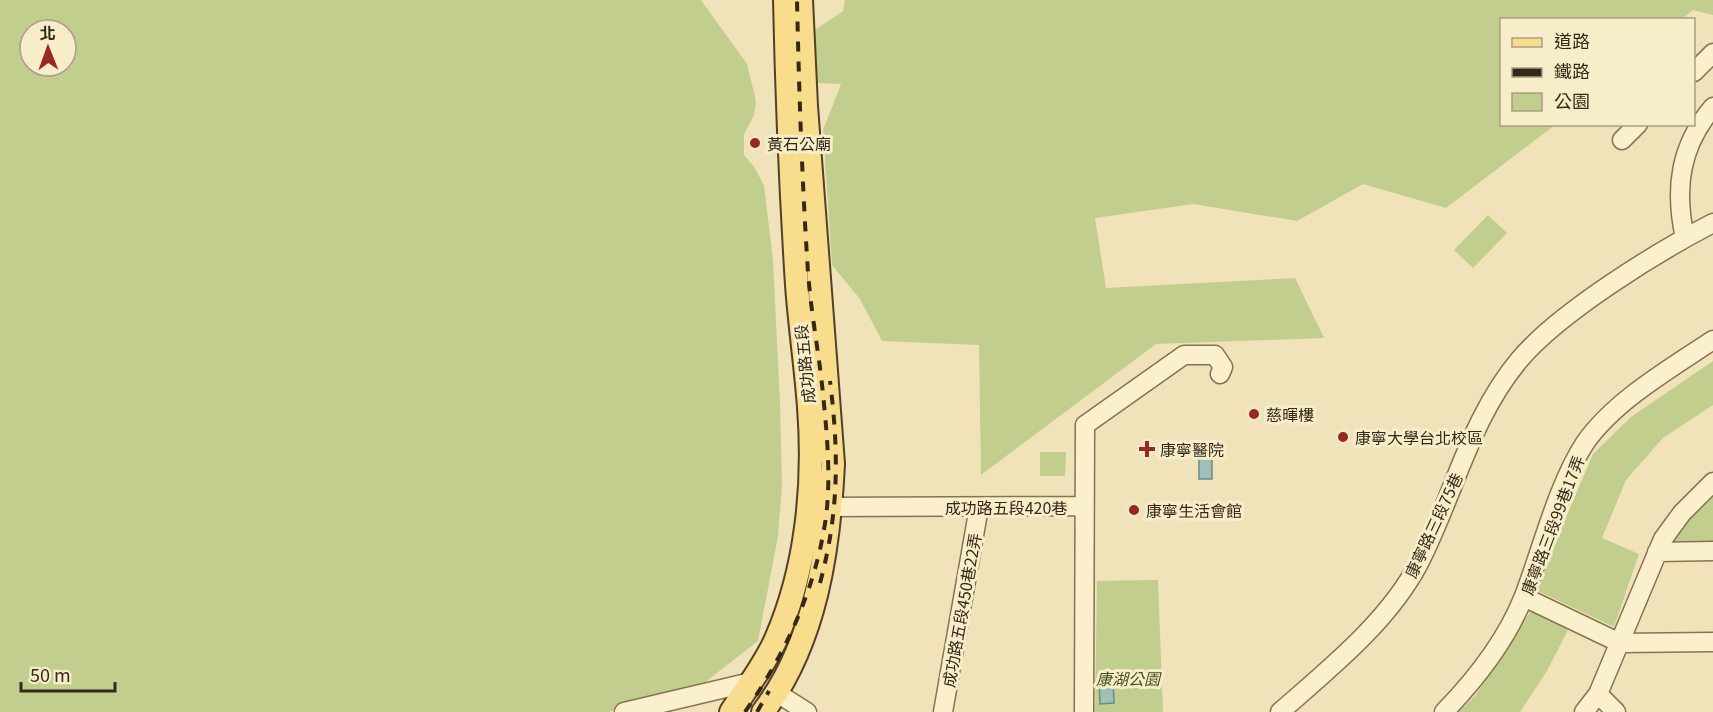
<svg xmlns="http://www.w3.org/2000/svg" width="1713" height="712" font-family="Georgia,'Noto Sans TC',serif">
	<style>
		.green { fill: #c2ce8d; fill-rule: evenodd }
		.water { fill: #9ec0b8; stroke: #668d86; stroke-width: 1.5 }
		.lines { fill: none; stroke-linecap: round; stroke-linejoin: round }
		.minor-casing { stroke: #877253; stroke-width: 21 }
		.major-casing { stroke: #543f28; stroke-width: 26 }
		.minor { stroke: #fbf0cc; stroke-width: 18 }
		.major { stroke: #f8dd8c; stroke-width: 22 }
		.rail { stroke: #352819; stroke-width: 4; stroke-dasharray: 10 10; stroke-linecap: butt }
		.poi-dot { fill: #9a2720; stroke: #f7edc9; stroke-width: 2 }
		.labels { text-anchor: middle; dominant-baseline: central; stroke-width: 6; stroke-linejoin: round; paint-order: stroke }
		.poi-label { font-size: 16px; fill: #352819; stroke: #f7edc9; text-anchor: start }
		.street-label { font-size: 16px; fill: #352819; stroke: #f7edc9 }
		.park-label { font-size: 16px; font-style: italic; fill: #42531e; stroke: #f7edc9 }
	</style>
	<rect width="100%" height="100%" fill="#f0e3b9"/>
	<path class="green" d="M0,0H701L747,64L756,101L754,115L744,134V155L755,168L764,186L773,260L780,404L782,486L778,536L758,641L704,683L609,712H0ZM30,30H66V66H30Z
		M845,0H1713V15L1693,10L1682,19L1502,20V124L1555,125L1446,208L1363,184L1297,221L1193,204L1095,218L1106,288L1295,278L1324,338L1156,344L981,475L979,345L882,341L860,299L832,265L823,130L841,84L817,83L812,32L843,11Z
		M1488,215L1507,233L1473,268L1454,250Z
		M1713,361V405L1663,438L1626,480L1602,538L1639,554L1614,627L1538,591L1547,562L1593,454L1631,417Z
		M1040,452H1066L1065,476H1040Z
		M1713,479V549H1677L1667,540Z
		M1158,580L1163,712H1095L1097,581Z
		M1530,612L1546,617L1568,630L1547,671L1520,712H1458L1475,696Z"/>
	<path class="water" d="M1199,447H1212V479H1199Z
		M1113,679L1114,703L1100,704L1099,680Z"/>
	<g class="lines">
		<defs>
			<path id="minor" d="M1694,72L1713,53
				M1622,140L1638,124
				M1685,238C1674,188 1680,146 1713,107
				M816,507L1084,506
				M1657,552L1713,551
				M1524,597L1620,643L1713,642
				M777,693L807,712
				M1598,694L1616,712
				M624,712L751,682
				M943,712L979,507
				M1084,712L1085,425L1184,355H1215L1223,367L1220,374
				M1280,712C1330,668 1388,622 1419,563C1454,495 1470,418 1520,359C1560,312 1657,252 1713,223
				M1444,712C1476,679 1507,639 1524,596C1542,549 1558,484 1585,443C1614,401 1671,368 1713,340
				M1584,712L1598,694L1663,539L1682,513L1713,482"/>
			<path id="major" d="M731,712C746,689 765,664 776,639C807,568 815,484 809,407C806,367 800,326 797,285C791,190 787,95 785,0
				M763,712C816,642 829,549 833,464L806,106L801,0"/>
		</defs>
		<use href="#minor" class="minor-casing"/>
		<use href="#major" class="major-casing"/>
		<use href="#minor" class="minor"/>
		<use href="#major" class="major"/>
		<path class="rail" d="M820,583C839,513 839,453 830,381
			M745,712C786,653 816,588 826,517C831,476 827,434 823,394C819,353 811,313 808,272C802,182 799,91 797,0
			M757,712L769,691"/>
	</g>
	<g class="poi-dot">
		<circle cx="755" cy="143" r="6"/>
		<circle cx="1254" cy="414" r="6"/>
		<circle cx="1343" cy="437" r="6"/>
		<path d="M1144 440h6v6h6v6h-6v6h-6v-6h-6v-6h6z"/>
		<circle cx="1134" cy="510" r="6"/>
	</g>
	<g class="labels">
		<g class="poi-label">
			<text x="767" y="143">黃石公廟</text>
			<text x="1266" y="414">慈暉樓</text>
			<text x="1355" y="437">康寧大學台北校區</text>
			<text x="1160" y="449">康寧醫院</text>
			<text x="1146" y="510">康寧生活會館</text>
		</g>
		<g class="street-label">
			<text transform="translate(804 364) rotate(-96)">成功路五段</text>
			<text x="1006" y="507">成功路五段420巷</text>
			<text transform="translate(1433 525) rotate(-65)">康寧路三段75巷</text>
			<text transform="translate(1552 525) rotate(-69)">康寧路三段99巷17弄</text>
			<text transform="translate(961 610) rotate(-80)">成功路五段450巷22弄</text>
		</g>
		<g class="park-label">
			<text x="1128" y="678">康湖公園</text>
		</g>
	</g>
	<rect x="1500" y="18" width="195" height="108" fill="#f7edc9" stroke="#a99e83" stroke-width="1.5"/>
	<rect x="1512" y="38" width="30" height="9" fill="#f8dd8c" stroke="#a99e83" stroke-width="1.5"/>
	<text x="1554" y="48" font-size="18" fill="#352819">道路</text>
	<rect x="1512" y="68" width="30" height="9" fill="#352819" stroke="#a99e83" stroke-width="1.5"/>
	<text x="1554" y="78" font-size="18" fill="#352819">鐵路</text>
	<rect x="1512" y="93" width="30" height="18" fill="#c2ce8d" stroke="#a99e83" stroke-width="1.5"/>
	<text x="1554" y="108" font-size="18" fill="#352819">公園</text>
	<g transform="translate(48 48) rotate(359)"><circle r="28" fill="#f7edc9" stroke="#a99e83" stroke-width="1.5"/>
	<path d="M0-4.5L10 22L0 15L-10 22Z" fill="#9a2720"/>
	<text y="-9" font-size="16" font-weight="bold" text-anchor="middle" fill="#352819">北</text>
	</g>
	<path d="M21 682v9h94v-9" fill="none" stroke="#352819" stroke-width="3"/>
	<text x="30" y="682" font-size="18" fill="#352819" stroke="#f7edc9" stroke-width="4.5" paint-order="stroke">50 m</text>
</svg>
